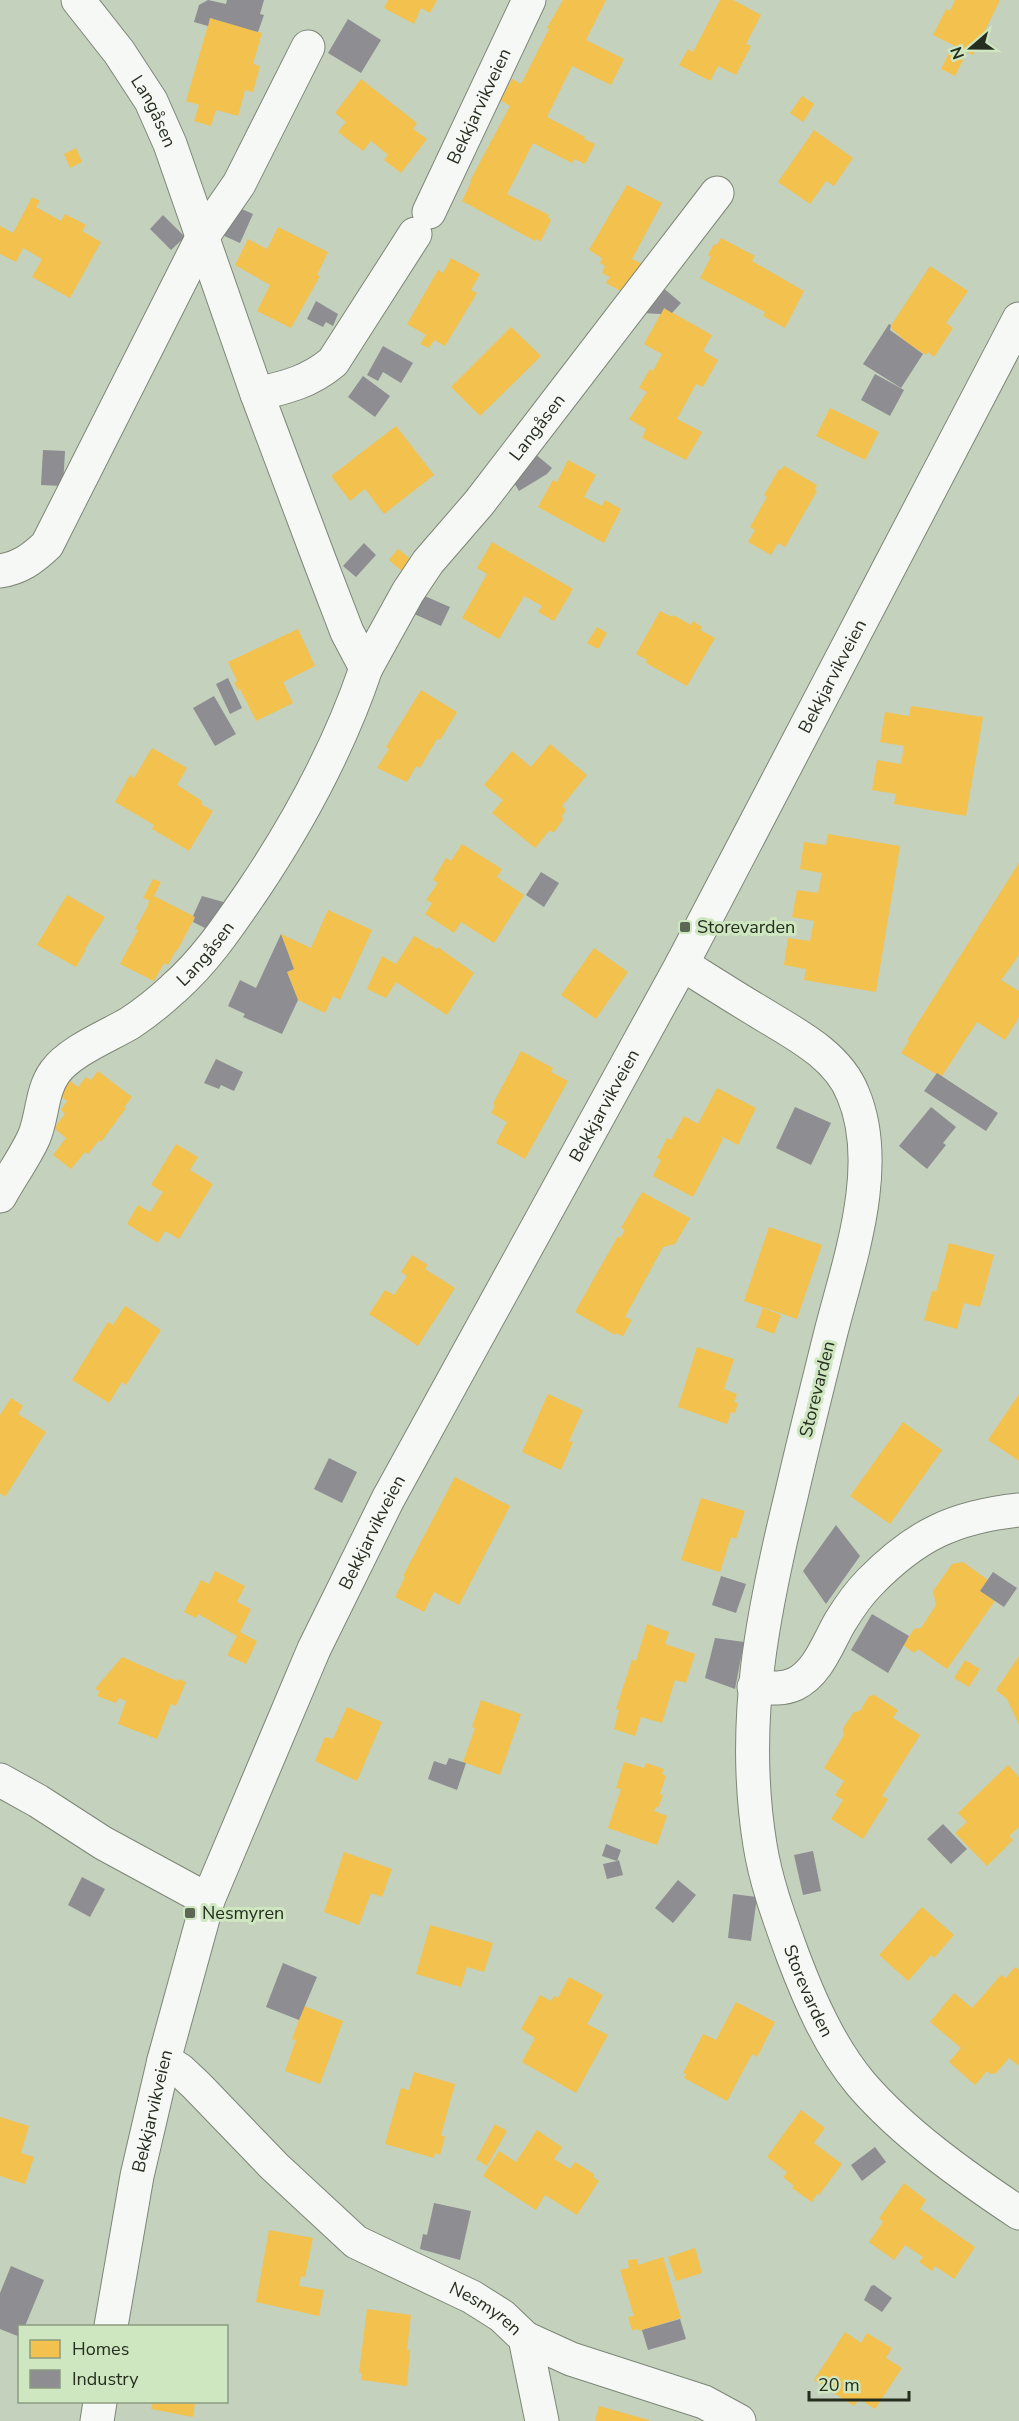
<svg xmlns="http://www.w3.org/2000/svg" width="1019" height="2421" font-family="'Nunito Sans',sans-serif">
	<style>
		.homes { fill: #f2c14e }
		.industry { fill: #8d8d92 }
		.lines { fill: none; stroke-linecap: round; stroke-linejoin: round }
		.minor-casing { stroke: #7d8677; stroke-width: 35 }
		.minor { stroke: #f6f8f5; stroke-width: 33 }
		.poi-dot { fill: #5d6756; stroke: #cfe7c0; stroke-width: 2 }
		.labels { text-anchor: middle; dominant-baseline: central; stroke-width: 6; stroke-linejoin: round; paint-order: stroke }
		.street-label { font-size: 18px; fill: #252e1f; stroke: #cfe7c0 }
		.poi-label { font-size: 18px; fill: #252e1f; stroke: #cfe7c0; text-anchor: start }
	</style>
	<rect width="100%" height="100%" fill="#c4d1bc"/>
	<path class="homes" d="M388,0H437L430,13L421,8L414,24L384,8Z
		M563,0H606L586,40L624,59L611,85L572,66L547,117L585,137L584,139L595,144L585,164L574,159L572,163L533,143L507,194L549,215L548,217L551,220L541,241L536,239L535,241L462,201L471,182L470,181L510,106L500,100L512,79L521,84L549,29L547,28Z
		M720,0H733L761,15L746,44L751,46L736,75L718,66L710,81L679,65L688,49L693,52Z
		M955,0H1000L973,55L933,35L946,9L950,11Z
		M210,18L262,33L253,64L260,66L253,92L245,90L238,116L216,110L211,126L194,121L199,105L186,101Z
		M949,53L963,60L955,76L941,69Z
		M361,79L417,123L413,129L427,139L401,173L384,160L388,155L371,141L363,151L338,132L346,122L335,113Z
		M802,96L814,104L803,122L790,113Z
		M814,130L853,158L834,186L826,181L810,204L778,182Z
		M76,148L82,162L70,168L64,154Z
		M627,185L662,203L632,259L646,266L628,295L606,283L610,277L602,273L605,266L600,263L602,258L589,250Z
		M32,197L40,201L36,207L61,221L65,214L86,225L82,231L101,242L70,298L32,277L42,259L23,248L16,262L0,254V226L13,233Z
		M278,227L328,252L317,275L320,276L291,328L257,311L270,285L235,265L248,239L267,249Z
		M721,238L755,256L752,261L804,291L785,328L763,316L765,312L700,278L711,257L708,255L714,244L717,245Z
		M451,258L480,274L471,290L477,293L445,346L434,340L429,348L420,344L426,335L407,324L438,270L443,273Z
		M930,266L968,291L946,323L953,328L934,357L928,352L926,355L907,343L890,327Z
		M664,308L712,335L703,351L718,360L703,387L696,384L677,419L702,432L686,460L642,438L646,429L629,419L647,392L639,388L650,369L653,371L662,354L644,344Z
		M511,327L541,356L480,416L451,387Z
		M830,408L879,432L865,460L816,436Z
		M396,426L434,475L384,514L365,489L350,501L331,476Z
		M568,460L596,475L584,497L602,506L605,500L621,509L604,543L538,507L553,480L557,482Z
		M784,466L817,485L815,490L817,491L785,547L778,543L771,555L748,542L755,530L750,527L767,497L764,495L779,469L781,470Z
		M492,542L573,589L554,621L538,612L542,606L524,596L499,639L462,618L487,574L477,568Z
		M398,549L413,561L404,573L389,560Z
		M660,611L672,617L673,615L691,625L693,621L702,627L700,630L715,638L687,686L646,663L647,660L636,654Z
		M597,627L607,633L598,649L587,643Z
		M298,629L315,666L283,682L293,703L256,721L240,689L238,690L234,682L237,681L228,662Z
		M421,690L457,712L440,740L437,739L420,768L416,766L407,782L377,768L389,749L386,747Z
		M911,706L983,717L966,816L894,804L896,794L872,790L877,760L901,764L904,746L880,742L885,712L909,716Z
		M550,744L587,775L562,806L566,810L562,816L563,820L554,832L549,831L535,848L492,813L503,800L484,785L512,751L531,767Z
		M152,748L187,768L177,785L202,801L201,804L213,811L189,851L152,829L154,825L115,802L130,775L134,778Z
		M828,834L900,846L876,992L804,980L806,969L784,965L788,938L810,941L814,921L792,917L797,890L818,893L822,873L800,869L804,842L826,845Z
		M462,844L502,869L497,877L524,895L494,943L461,922L454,933L425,914L432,903L426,900L438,883L433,880L446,858L451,861Z
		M1019,863V955L1001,980L1019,991V1017L1005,1040L977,1022L942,1076L936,1074L901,1053L909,1041L907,1040Z
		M153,879L161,882L154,896L195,917L177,951L176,950L168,965L164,963L154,981L120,964L138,930L135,929L148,906L149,900L143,898Z
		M67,895L105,917L85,949L86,950L76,967L37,945Z
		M328,910L372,930L340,1000L333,996L325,1013L298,1000L287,972L294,969L281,934L311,948Z
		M414,936L437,949L438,947L474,973L447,1015L396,982L386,998L367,989L382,956L396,964Z
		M594,948L628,972L596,1019L561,995Z
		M521,1051L553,1068L551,1072L568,1081L525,1159L496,1143L507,1122L491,1113L495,1106L493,1104Z
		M98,1071L132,1097L124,1107L126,1108L101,1142L99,1140L88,1154L85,1152L71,1169L53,1155L66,1138L54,1128L65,1114L61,1110L67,1101L59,1095L70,1081L78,1087L86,1077L91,1080Z
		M717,1088L756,1108L738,1145L721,1136L723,1139L693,1197L653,1176L661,1160L657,1158L667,1138L671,1140L684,1116L698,1124Z
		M176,1144L198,1157L190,1170L213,1184L179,1239L165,1231L158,1243L127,1224L138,1205L150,1212L163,1192L151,1185Z
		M642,1192L690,1218L675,1244L663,1247L625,1317L632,1320L623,1336L616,1333L615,1335L575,1312L618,1236L620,1238L625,1230L621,1228Z
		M769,1227L822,1245L797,1319L744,1301Z
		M949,1243L994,1255L980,1307L964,1303L957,1329L924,1320L932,1291L936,1292Z
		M412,1255L428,1265L425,1269L455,1288L418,1346L369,1314L385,1290L394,1295L407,1276L401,1272Z
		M125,1306L161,1330L126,1385L122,1382L109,1403L72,1380L108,1322L113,1325Z
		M763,1308L781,1315L774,1334L756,1327Z
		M697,1347L734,1359L724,1389L737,1394L734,1402L738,1403L735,1413L731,1412L727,1424L678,1407Z
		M548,1394L583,1410L569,1441L573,1442L561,1470L522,1452Z
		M1019,1394V1461L988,1440Z
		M11,1398L23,1406L18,1414L46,1432L5,1497L0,1493V1415Z
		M903,1422L942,1450L890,1524L850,1496Z
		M455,1477L510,1506L459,1605L434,1592L424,1612L395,1597L405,1577L403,1576Z
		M701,1498L745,1511L736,1539L731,1537L720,1572L681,1560Z
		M963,1562L988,1580L980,1591L995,1601L947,1669L918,1649L914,1653L903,1645L914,1629L921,1628L936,1605L933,1591L952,1564Z
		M215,1571L245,1586L237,1602L251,1609L240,1632L257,1641L246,1664L227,1655L237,1636L198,1614L196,1618L184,1612L201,1580L209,1584Z
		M647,1624L669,1632L665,1644L695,1654L686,1683L675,1680L662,1723L641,1717L635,1736L614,1729L619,1710L616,1709L632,1660L636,1661Z
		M1019,1656V1725L1007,1699L996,1690Z
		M122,1657L177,1681L178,1679L186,1682L176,1706L171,1704L157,1739L118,1724L126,1701L119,1698L116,1703L97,1696L100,1691L95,1689Z
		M965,1660L980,1669L969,1687L954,1678Z
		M874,1695L898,1710L893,1718L920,1735L882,1796L888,1799L863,1839L831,1819L843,1800L835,1795L844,1781L824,1768L844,1735L843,1728L854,1712L860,1711L869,1696Z
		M481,1700L521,1714L500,1775L463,1762L475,1728L472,1727Z
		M347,1707L382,1722L357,1781L315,1761L325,1737L333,1739Z
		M624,1762L644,1768L646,1763L664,1769L662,1774L666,1776L660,1794L663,1795L658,1808L656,1807L654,1811L667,1816L657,1845L608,1828L621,1789L616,1788Z
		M1008,1765L1019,1777V1827L1009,1836L1013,1840L987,1866L955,1833L967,1822L958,1813Z
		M344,1852L392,1869L382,1897L371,1893L359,1925L324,1912Z
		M922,1907L954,1935L934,1958L931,1955L908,1981L879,1955Z
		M430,1925L493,1943L484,1972L467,1967L461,1987L416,1974Z
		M1015,1967L1019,1970V2066L1009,2058L996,2073L990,2074L987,2071L975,2085L949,2062L961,2048L930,2022L954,1993L972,2008L1001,1975L1006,1978Z
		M569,1977L603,1995L587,2024L608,2035L576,2093L522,2062L535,2038L521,2029L540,1995L551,2001L554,1996L558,1998Z
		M736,2002L775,2022L757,2057L752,2054L727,2101L684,2078L686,2074L683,2073L703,2034L716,2040Z
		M304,2006L343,2021L320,2084L285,2071L296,2040L292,2039Z
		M414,2072L455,2084L441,2135L445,2137L440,2155L435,2153L434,2158L385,2144L401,2088L409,2090Z
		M801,2110L825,2128L814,2143L842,2164L819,2195L817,2194L812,2202L792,2188L794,2186L783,2177L787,2172L767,2157Z
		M0,2117L29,2126L21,2153L34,2157L25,2184L0,2176Z
		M495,2124L507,2131L487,2166L476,2159Z
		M537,2130L562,2147L554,2159L570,2169L575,2162L594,2174L593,2177L599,2181L577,2215L545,2195L536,2210L483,2176L499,2151L516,2162Z
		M904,2183L926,2200L920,2209L975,2247L954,2279L935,2266L932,2271L919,2262L923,2257L905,2245L894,2260L869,2242L883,2222L879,2218Z
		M269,2230L313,2238L305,2277L301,2276L299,2286L324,2290L319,2316L256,2302Z
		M695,2248L702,2273L676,2281L668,2257Z
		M663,2257L681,2318L639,2331L638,2329L632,2330L628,2317L634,2316L620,2270L629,2268L628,2260L637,2259L638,2265Z
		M367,2309L411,2315L407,2350H410L407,2386L361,2380L362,2373H359Z
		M845,2332L861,2343L867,2333L892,2348L886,2358L902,2368L875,2409L859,2399L854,2406L814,2380Z
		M153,2402H195L193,2417L151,2409Z
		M599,2406L649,2420V2421H595Z"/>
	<path class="industry" d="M208,0L226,4L227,0H264L260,14L264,15L258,32L210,18L208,26L194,22L199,5Z
		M348,19L381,40L361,73L328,53Z
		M235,206L253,214L240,243L222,235Z
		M163,215L185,237L171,250L150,229Z
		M662,287L681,303L672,313L664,308L661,314L642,313Z
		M316,301L338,314L333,326L326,322L323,327L307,319Z
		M889,324L891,325L890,330L923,354L901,388L863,364Z
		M383,346L413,363L401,383L383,372L378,381L367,375Z
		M875,374L904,390L890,416L861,400Z
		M363,376L390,396L375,417L348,397Z
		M43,450L65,451L63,486L41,485Z
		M534,453L552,468L547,474L519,491L510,476Z
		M364,543L376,555L356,577L343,566Z
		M420,594L450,607L441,626L412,613Z
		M228,678L242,708L230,714L216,684Z
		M214,696L236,734L215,746L193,708Z
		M541,872L559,883L544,907L526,895Z
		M202,896L227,903L209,930L193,922L195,917L193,916Z
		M281,934L294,969L287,972L298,1000L282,1034L243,1017L245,1014L228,1006L240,980L256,988Z
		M216,1059L243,1072L234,1091L221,1085L219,1089L204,1083Z
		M937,1073L998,1113L986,1131L924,1091Z
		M795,1107L831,1123L811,1165L776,1148Z
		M931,1107L956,1127L943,1143L946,1145L927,1169L899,1146Z
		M329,1458L357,1472L342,1503L314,1489Z
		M836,1525L860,1556L826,1604L803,1571Z
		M993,1572L1017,1588L1004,1607L980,1591Z
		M721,1576L746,1584L736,1613L712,1605Z
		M872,1614L909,1636L888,1673L851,1650Z
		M715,1638L744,1642L735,1689L705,1678Z
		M449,1758L466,1763L457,1790L428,1779L434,1761L446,1765Z
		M943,1824L967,1849L951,1864L927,1839Z
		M606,1844L621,1850L617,1861L619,1860L623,1875L607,1879L603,1864L617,1861L602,1856Z
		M813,1851L821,1891L803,1895L794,1855Z
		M82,1877L105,1889L90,1917L68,1905Z
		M678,1880L696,1895L673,1923L655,1908Z
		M733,1894L757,1897L751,1941L728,1938Z
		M283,1963L317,1977L299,2020L266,2007Z
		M875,2147L886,2162L862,2181L851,2165Z
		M434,2203L471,2211L460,2260L420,2249L423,2234L427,2235Z
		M11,2266L44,2280L25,2326H20V2337L0,2329V2293Z
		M874,2285L892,2298L882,2312L864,2300L871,2286Z
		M680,2319L686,2339L648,2350L642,2330Z"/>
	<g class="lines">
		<defs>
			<g id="minor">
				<path id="s1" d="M78,0L119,52L151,101L170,144L257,394L319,559L347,632L366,668L408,592L428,562L479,503L717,193"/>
				<path id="s2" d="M429,212L529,0"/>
				<path d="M257,394C287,387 309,382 333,362L415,234"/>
				<path d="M0,571C20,568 32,559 47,545L203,236L239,184L308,47"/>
				<path id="s3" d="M682,964C706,979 731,995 756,1010C791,1032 837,1053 853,1094C884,1167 848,1264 830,1336C817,1388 804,1440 792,1492C763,1611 740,1722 760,1845C766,1883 780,1920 793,1956C810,2001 830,2047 861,2084C903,2133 965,2177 1019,2213"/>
				<path id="s4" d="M0,1196C11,1176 25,1157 34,1137C43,1116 41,1091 55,1072C70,1051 108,1036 130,1023C145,1013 160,1001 173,989C206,960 229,925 253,890C300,820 339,748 366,668"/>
				<path d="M754,1687C768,1688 782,1690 795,1684C818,1673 828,1643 840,1622C848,1609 859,1593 870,1582C916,1535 954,1517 1019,1510"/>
				<path d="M0,1780L38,1801L103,1843L208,1900"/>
				<path id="s5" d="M164,2060L180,2070L197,2086L274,2166L356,2242L472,2297L502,2316L525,2338L542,2421"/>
				<path id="s6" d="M111,2326L137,2176L164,2060L208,1900L314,1649L388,1499L682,964L1019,319"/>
				<path d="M525,2338L571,2359L704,2402L739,2421"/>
				<path d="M97,2421L100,2402"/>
			</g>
		</defs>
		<use href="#minor" class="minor-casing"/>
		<use href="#minor" class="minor"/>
	</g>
	<g class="poi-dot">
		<rect x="679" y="921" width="12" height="12" rx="3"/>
		<rect x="184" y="1907" width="12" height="12" rx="3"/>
	</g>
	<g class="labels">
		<g class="street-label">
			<text stroke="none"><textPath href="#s2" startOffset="117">Bekkjarvikveien</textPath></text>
			<text stroke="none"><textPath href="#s1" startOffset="135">Langåsen</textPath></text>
			<text stroke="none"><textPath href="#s1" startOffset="1028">Langåsen</textPath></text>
			<text stroke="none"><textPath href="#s6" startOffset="1812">Bekkjarvikveien</textPath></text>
			<text stroke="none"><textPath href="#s4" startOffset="330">Langåsen</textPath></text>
			<text stroke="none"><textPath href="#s6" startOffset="1326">Bekkjarvikveien</textPath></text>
			<text transform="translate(817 1389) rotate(-76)">Storevarden</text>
			<text stroke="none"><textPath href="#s6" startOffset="840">Bekkjarvikveien</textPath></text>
			<text stroke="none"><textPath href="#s3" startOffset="1137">Storevarden</textPath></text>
			<text stroke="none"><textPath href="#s6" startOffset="219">Bekkjarvikveien</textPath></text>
			<text stroke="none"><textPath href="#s5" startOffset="411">Nesmyren</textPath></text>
		</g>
		<g class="poi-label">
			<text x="697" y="927">Storevarden</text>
			<text x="202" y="1913">Nesmyren</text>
		</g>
	</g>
	<rect x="18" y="2325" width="210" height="78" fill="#cfe7c0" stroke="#8b9d80" stroke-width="1.5"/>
	<rect x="30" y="2340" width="30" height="18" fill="#f2c14e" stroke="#8b9d80" stroke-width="1.5"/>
	<text x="72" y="2355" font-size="18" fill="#252e1f">Homes</text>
	<rect x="30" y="2370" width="30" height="18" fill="#8d8d92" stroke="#8b9d80" stroke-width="1.5"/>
	<text x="72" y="2385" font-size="18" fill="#252e1f">Industry</text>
	<g transform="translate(971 48) rotate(250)" stroke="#cfe7c0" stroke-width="4.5" paint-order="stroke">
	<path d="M0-4.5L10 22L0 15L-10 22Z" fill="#252e1f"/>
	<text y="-9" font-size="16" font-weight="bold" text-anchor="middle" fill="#252e1f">N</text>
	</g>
	<path d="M809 2391v9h100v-9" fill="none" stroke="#252e1f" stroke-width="3"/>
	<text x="818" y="2391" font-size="18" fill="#252e1f" stroke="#cfe7c0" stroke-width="4.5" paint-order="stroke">20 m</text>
</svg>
